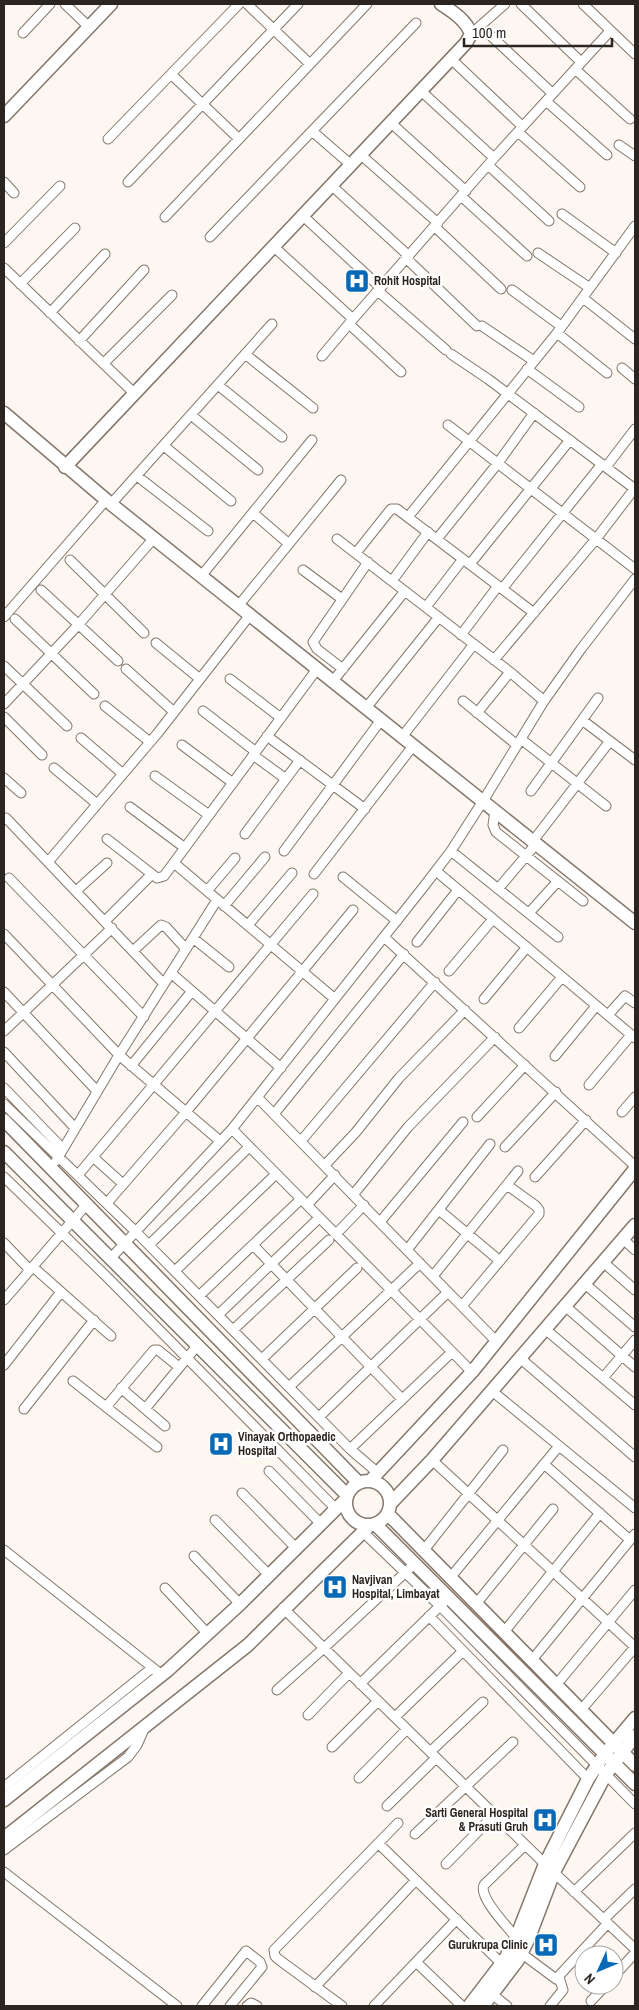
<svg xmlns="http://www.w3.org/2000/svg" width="639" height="2010" font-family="'Archivo Narrow',sans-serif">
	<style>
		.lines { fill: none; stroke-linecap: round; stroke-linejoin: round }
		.street-casing { stroke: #84766a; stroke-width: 11 }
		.secondary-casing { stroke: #84766a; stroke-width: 15 }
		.street { stroke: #fff; stroke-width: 9 }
		.secondary { stroke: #fff; stroke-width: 12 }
		.labels { text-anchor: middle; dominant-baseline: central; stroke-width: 5; stroke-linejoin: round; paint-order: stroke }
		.poi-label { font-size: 12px; font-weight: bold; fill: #2b2521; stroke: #fff; text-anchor: start }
	</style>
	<rect width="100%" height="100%" fill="#fdf7f1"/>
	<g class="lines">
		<defs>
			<path id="street" d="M65,4L89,27
				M247,4L310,64
				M521,4L581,62
				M583,4L635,54
				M23,33L50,4
				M471,34L505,4
				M489,34L552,93
				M450,58L522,126
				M575,69L630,119
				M171,74L239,139
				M420,90L494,158
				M546,101L607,155
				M390,122L466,191
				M312,131L350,164
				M518,132L580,187
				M108,139L239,4
				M619,145L635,156
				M360,154L438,223
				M488,165L549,221
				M4,182L14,193
				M128,182L298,4
				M331,185L409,256
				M461,196L527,256
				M562,214L616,253
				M302,215L381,288
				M165,217L367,4
				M435,227L501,289
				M210,237L416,23
				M4,243L60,186
				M273,246L353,319
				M538,253L590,288
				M407,259L477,326
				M4,268L134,393
				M20,284L75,228
				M512,290L561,326
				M378,291L446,350
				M583,298L635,339
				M50,313L105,254
				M349,324L401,372
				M482,326L534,361
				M557,333L607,373
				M79,341L144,270
				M245,354L313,408
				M451,354L488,379L635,489
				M322,356L353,319L494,158L610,31
				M104,363L172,295
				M622,368L635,379
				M527,369L579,407
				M218,385L282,437
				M191,415L258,470
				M448,425L635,569
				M164,446L231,501
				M606,467L635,429
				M137,476L208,531
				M111,504L272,324
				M253,513L289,544
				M408,517L557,333L635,226
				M337,539L510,672L544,701
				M437,539L498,463L534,413
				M356,553L391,509H397L534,613
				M70,560L144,633
				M470,564L570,440
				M303,570L342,599
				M202,575L312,440
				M392,581L428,532
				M502,589L602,464
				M41,590L118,661
				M239,605L341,480
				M426,607L463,559
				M4,617L106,500
				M15,619L94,694
				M461,635L498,586
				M156,643L200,679
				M494,660L596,539L635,488
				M4,666L67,726
				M126,669L174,712
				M343,669L317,649L313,642L368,562
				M230,679L281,718
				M333,681L405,591
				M463,701L517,745
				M4,704L79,624L154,538
				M105,706L150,742
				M366,708L439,617
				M203,711L256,752
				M477,713L510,672
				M4,717L42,755
				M582,720L635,760
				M267,736L365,809
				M402,737L474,644
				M81,738L123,774
				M521,739L606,806
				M182,745L233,783
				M253,755L286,779
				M54,768L97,804
				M155,776L209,815
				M4,778L21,793
				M531,791L598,698
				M130,807L185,848
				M495,811L493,825L496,832L583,901
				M6,818L164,984
				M245,834L300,760
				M107,839L157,878L164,876L317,669
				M533,841L610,741
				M284,851L381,720
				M451,851L558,937
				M48,862L157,734L250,615
				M174,863L335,999
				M436,871L635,1038
				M314,874L413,746
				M343,877L397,921
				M9,878L144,1017
				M498,889L536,844
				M76,891L107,863
				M207,891L235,858
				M224,906L265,857
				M529,913L558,881
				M105,921L152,874
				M248,925L292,873
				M4,934L119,1055L220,1141
				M384,937L635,1166
				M193,938L229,967
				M417,942L458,890
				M133,951L161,925L166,927L186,949
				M449,971L493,919
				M171,973L281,1068
				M4,992L97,1091
				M484,999L527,947
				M608,1015L625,996L635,1003
				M519,1028L562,977
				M4,1031L112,928
				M4,1052L75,1128
				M555,1056L596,1006
				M131,1066L192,991
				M589,1085L631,1035
				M4,1088L63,1149
				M258,1098L496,1341
				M4,1104L135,1231L350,1449L378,1473
				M622,1112L635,1097
				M274,1114L404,954
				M477,1117L525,1065
				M232,1129L472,1372
				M301,1141L435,982
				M505,1147L556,1092
				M93,1157L123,1184
				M56,1161L119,1055L217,900
				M325,1165L356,1132L399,1078L465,1010
				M78,1175L313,894
				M4,1177L107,1277L336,1509
				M535,1177L586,1120
				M353,1195L408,1127L495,1037
				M107,1203L186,1112L353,910
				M307,1205L335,1175
				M439,1210L500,1261
				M380,1222L463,1122
				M336,1234L364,1205
				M623,1239L635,1250
				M4,1243L30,1270
				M149,1245L249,1147
				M253,1245L402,1399
				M407,1250L490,1144
				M110,1259L232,1129L425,885L451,851L483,801L544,701L581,649L635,579
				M603,1262L635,1290
				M33,1267L111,1336
				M175,1271L276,1174
				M433,1276L518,1171
				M584,1283L635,1327
				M199,1296L301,1199
				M4,1300L87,1204
				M462,1306L539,1214V1210L536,1206L507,1185
				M565,1306L635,1367
				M218,1315L319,1218
				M545,1329L635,1405
				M233,1330L329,1240
				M520,1358L635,1457
				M262,1359L357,1268
				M4,1365L61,1292
				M603,1378L635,1340
				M73,1381L157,1447
				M289,1387L420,1263
				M121,1388L165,1426
				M492,1391L635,1508
				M106,1407L154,1350H158L179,1367
				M24,1409L94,1320
				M145,1409L197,1346
				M319,1417L448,1292
				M350,1449L452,1352
				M432,1460L635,1647
				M544,1464L630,1540
				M269,1471L321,1524
				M242,1493L296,1548
				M215,1520L269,1575
				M363,1532L440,1606L635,1804
				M4,1550L162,1675
				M424,1550L503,1450
				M194,1556L240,1604
				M450,1578L559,1446
				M165,1588L208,1634
				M476,1604L553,1509
				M283,1608L545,1864L635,1949
				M429,1616L588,1779
				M504,1632L600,1513
				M532,1660L635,1534
				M360,1684L444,1602
				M556,1685L635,1590
				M277,1690L324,1648L409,1569
				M581,1710L635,1647
				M308,1715L349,1673
				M395,1717L463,1651
				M332,1747L378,1701
				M430,1752L483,1702
				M359,1778L407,1729
				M4,1787L152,1668
				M387,1806L436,1758
				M415,1834L513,1742
				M378,1843L502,1964
				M4,1850L128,1757L137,1745L145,1727
				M446,1864L494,1815
				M4,1872L177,2006
				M574,1892L635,1833
				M604,1919L635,1889
				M518,1940C510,1929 478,1898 484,1885L525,1845
				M521,1953L556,1979L608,1923
				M416,1962L462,2006
				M614,1976L635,1953
				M315,1987L416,1880
				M493,1995L507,2006
				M591,2001L606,1985
				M202,2006L246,1951L260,1962L262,1967L230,2006
				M247,2006L251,2003L257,2006
				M342,2006L278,1959L275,1956L274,1950L398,1823
				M374,2006L457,1919
				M550,2006L563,1990L559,1977"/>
			<path id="secondary" d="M4,116L111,4
				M4,413L111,504L635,923
				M65,467L466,43L471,34C466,20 453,12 441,4
				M4,1120L359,1483
				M4,1152L347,1495
				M370,1481L472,1372L635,1169
				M346 1503a22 22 0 1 1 44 0a22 22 0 1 1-44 0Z
				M390,1504L432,1460L635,1225
				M388,1514L635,1765
				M375,1524L635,1784
				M4,1800L168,1670L240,1604L346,1499
				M4,1838L248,1645L370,1525
				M469,2006L505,1959L516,1938L545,1864L588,1779L604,1755L635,1718
				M483,2006L518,1960L528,1940L554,1872L606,1774L635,1736"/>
		</defs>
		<use href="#street" class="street-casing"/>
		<use href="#secondary" class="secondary-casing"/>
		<use href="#street" class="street"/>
		<use href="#secondary" class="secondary"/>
	</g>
	<defs>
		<symbol id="hospital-square" viewBox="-11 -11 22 22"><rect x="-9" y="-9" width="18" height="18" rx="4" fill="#086ab7" stroke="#fff"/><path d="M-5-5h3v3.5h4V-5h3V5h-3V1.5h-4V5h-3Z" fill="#fff"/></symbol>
	</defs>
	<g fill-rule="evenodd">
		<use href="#hospital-square" x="343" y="267" width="28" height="28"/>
		<use href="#hospital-square" x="207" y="1430" width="28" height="28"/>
		<use href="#hospital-square" x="321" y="1573" width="28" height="28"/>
		<use href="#hospital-square" x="531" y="1806" width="28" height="28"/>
		<use href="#hospital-square" x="532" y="1931" width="28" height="28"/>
	</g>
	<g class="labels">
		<g class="poi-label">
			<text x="374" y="281">Rohit Hospital</text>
			<text x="238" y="1437">Vinayak Orthopaedic<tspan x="238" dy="14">Hospital</tspan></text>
			<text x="352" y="1580">Navjivan<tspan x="352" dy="14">Hospital, Limbayat</tspan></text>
			<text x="528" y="1813" text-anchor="end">Sarti General Hospital<tspan x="528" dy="14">&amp; Prasuti Gruh</tspan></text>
			<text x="528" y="1945" text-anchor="end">Gurukrupa Clinic</text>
		</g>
	</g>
	<rect width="639" height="2010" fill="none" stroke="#2b2521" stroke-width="10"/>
	<g transform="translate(599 1970) rotate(226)"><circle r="24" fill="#ffffff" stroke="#aaa8a6"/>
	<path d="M0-4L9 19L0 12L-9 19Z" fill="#086ab7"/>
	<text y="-8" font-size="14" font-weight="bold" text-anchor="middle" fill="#2b2521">N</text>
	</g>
	<path d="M464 38v8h148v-8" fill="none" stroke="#2b2521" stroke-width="2.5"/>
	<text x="472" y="38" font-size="15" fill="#2b2521" stroke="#ffffff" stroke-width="4" paint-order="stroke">100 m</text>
</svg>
